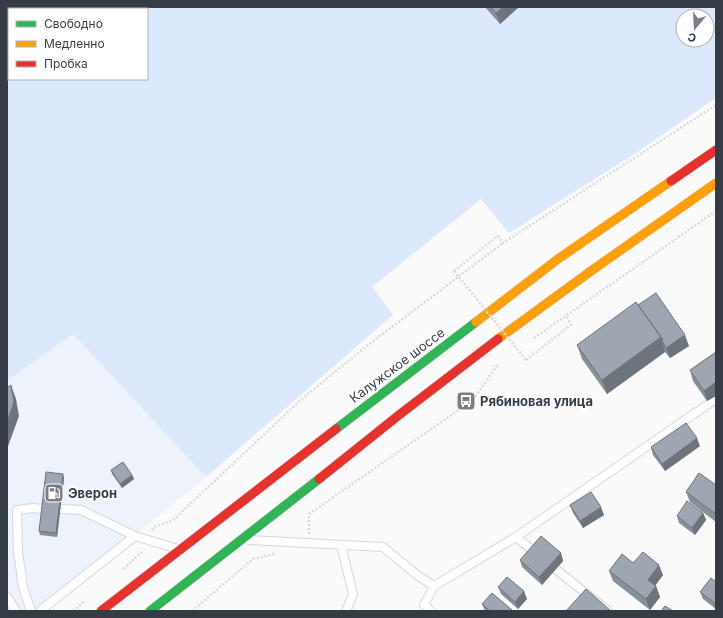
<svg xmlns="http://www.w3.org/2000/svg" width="723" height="618" font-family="Inter,sans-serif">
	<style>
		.built { fill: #eef3fb }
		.green { fill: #dce8fb; fill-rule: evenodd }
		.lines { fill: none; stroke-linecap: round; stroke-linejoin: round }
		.lane-casing { stroke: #d5d8dc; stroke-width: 10 }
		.street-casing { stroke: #d5d8dc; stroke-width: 18 }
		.fast-casing { stroke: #d5d6d8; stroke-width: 10 }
		.slow-casing { stroke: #d5d6d8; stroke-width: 10 }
		.jam-casing { stroke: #d5d6d8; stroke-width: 10 }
		.path { stroke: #d9dadb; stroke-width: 2.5; stroke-dasharray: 2 2; stroke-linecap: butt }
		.lane { stroke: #fefefe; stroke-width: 8 }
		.street { stroke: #fefefe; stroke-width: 16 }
		.fast { stroke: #30b455; stroke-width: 9 }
		.slow { stroke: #ff9f0a; stroke-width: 9 }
		.jam { stroke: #e5322d; stroke-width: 9 }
		.path-bridge { stroke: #d9dadb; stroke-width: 2.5; stroke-dasharray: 2 2; stroke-linecap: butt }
		.wall { fill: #878f98 }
		.shaded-wall { fill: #6e747c }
		.building { fill: #9da6b1; stroke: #6e747c }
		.labels { text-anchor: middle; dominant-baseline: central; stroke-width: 4; stroke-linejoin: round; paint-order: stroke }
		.street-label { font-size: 13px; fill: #353c46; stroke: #fff }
		.poi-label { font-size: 13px; font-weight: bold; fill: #353c46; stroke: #fff; text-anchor: start }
	</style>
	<rect width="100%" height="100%" fill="#fafafa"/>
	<path class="built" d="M73,334L206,477L41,611H7V381Z"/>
	<path class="green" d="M7,7H716V98L633,155L509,233L481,199L372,287L393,315L206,477L73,334L7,381ZM9,9H147V79H9ZM683,16H707V40H683Z"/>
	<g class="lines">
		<defs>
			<path id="lane" d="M60,509L81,510L135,536
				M516,537L537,554
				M249,540L383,547L417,575L434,586L516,537L685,420L716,399
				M341,545L353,594L346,611
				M548,563L608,611
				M7,597L16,611
				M31,611L23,587L18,552L17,510L33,508L43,509
				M40,611L135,536L178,549
				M431,611L424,605L434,586"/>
			<path id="street" d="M11,9L13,7"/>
			<path id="fast" d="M336,429L476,322
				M150,611L319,479"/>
			<path id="slow" d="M476,322L558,259L671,181
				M498,339L591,271L716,183"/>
			<path id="jam" d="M671,181L716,150
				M319,479L399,415L498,339
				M101,611L336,429"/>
		</defs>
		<use href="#lane" class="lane-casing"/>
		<use href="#street" class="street-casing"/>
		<use href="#fast" class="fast-casing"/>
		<use href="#slow" class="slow-casing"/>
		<use href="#jam" class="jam-casing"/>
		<path class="path" d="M454,271L498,236L503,243L716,105
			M534,338L716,211
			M526,360L571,325L566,315
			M152,530L154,527L173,520L303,398L368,345L503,243
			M309,534V514L473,400L498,364
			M123,569L143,551L144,550
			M73,611L85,601
			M192,611L253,559L274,554"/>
		<use href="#lane" class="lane"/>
		<use href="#street" class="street"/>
		<use href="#fast" class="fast"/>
		<use href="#slow" class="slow"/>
		<use href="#jam" class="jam"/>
		<path class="path-bridge" d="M454,271L526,360"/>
	</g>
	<path class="wall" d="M485,7H519L500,24Z
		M638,305L689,346L670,358L665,352L607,394L582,359L577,345Z
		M716,352V396L707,401L693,381L690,370Z
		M700,446L665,471L653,455L651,447Z
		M111,470L132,475L134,479L122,488L112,474Z
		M64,478L57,537L40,535L39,531Z
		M716,485V522L690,502L686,492Z
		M570,505L604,515L583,528L573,513Z
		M703,513L706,520L695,535L679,523L677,516Z
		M561,553L563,561L542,585L522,567L520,560Z
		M633,563L663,575L655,585L656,586L660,597L650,610L613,581L609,571Z
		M716,582V609L703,599L700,592Z
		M498,587L527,599L518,609L501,594Z
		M482,604L512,611H485Z"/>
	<path class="shaded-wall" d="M503,7H519L500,24L496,13Z
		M685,335L689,346L670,358L666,348Z
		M661,337L664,346L662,341L665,352L607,394L602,380Z
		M716,382V396L707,401L704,391Z
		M11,385L16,399L19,416L7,449V422Z
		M697,438L700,446L665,471L662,464Z
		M63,474L64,478L57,537L56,533Z
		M132,475L134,479L122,488L120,484Z
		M601,507L604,515L583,528L580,521Z
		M703,513L706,520L695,535L692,528Z
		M561,553L563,561L542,585L539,577Z
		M659,565L663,575L652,590L648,580Z
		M656,586L660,597L650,610L646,599Z
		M524,591L527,599L518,609L515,602Z"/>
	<path class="building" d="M491,7H503L496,13Z
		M656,293L685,335L666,348L662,341L663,340L661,337L638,305Z
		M636,302L661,337L602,380L577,345Z
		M716,352V382L704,391L690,370Z
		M11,385L14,402L7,422V388Z
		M686,423L697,438L662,464L651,447Z
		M123,462L132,475L120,484L111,470Z
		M46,472L63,474L56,533L39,531Z
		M699,473L716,485V514L686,492Z
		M591,492L601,507L580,521L570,505Z
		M687,501L703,513L692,528L677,516Z
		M541,536L561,553L539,577L520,560Z
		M643,552L659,565L648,580L656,586L646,599L609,571L622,554L633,563Z
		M507,577L524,591L515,602L498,587Z
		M711,578L716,582V604L700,592Z
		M586,589L611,611H566Z
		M492,593L512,610L511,611H490L482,604Z
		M665,606L673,611H661Z"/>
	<defs>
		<symbol id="bus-square" viewBox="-11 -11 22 22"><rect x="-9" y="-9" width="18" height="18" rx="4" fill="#7a7e85" stroke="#fff"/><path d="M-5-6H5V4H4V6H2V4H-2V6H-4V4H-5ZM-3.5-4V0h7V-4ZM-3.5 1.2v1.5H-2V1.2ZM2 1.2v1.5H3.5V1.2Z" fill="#fff"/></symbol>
		<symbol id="fuel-square" viewBox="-11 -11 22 22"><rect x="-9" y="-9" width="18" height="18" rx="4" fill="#7a7e85" stroke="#fff"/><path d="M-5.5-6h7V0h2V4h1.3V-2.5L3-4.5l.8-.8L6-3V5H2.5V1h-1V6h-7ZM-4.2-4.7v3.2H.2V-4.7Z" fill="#fff"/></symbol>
	</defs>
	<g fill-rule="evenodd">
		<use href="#bus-square" x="455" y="390" width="22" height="22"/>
		<use href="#fuel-square" x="43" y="482" width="22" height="22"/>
	</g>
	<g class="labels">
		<g class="street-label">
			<text transform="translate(397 365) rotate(-37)">Калужское шоссе</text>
		</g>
		<g class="poi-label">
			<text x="480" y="401">Рябиновая улица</text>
			<text x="68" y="493">Эверон</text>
		</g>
	</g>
	<rect width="723" height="618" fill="none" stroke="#353c46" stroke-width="16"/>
	<rect x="8" y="8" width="140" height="72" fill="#ffffff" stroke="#aeb1b5"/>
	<rect x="16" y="21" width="20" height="6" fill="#30b455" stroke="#aeb1b5"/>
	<text x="44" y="28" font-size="12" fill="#353c46">Свободно</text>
	<rect x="16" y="41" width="20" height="6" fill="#ff9f0a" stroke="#aeb1b5"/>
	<text x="44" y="48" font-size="12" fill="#353c46">Медленно</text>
	<rect x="16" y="61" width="20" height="6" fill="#e5322d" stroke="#aeb1b5"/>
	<text x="44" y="68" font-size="12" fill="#353c46">Пробка</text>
	<g transform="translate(695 28) rotate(198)"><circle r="19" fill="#ffffff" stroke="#aeb1b5"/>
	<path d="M0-3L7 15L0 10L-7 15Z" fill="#7a7e85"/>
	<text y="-6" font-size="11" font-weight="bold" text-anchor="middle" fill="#353c46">С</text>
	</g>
</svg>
